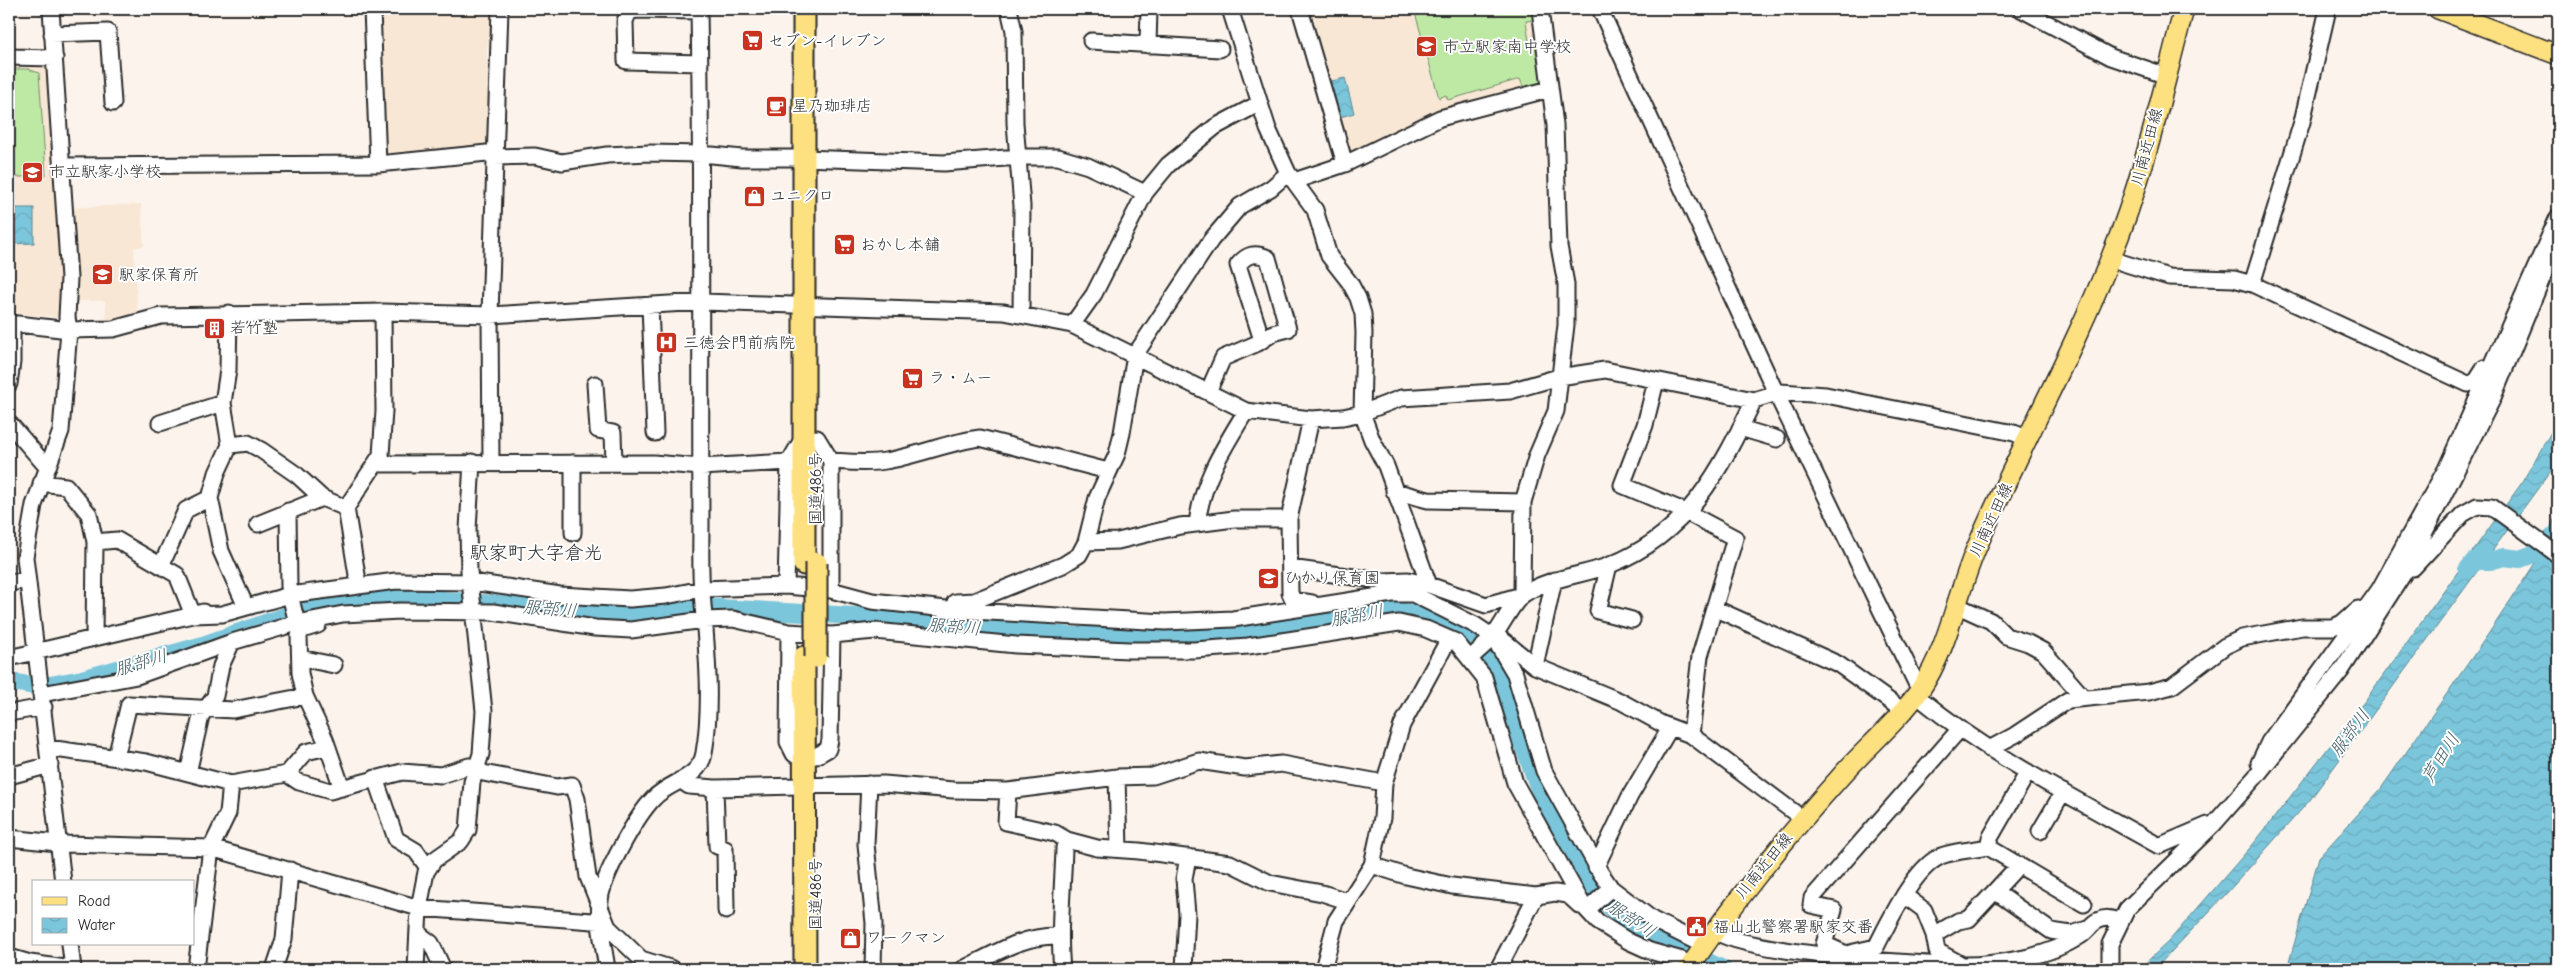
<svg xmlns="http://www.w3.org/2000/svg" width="2567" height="978" font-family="'Comic Neue','Klee One',sans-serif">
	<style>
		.built { fill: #f8e7d5 }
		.garden { fill: #bee9a5; stroke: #748a68 }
		.water { fill: url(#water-waves); stroke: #5b8895 }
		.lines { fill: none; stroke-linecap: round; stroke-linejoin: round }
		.river { stroke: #7bc6db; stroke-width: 18 }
		.minor-casing { stroke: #2b2b2b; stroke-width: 19 }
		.major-casing { stroke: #2b2b2b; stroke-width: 22 }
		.highway-casing { stroke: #2b2b2b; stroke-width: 25 }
		.minor { stroke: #fff; stroke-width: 15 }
		.major { stroke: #fde080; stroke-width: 19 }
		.highway { stroke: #fde080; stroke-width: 21 }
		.highway-bridge-casing { stroke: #2b2b2b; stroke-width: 25; stroke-linecap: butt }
		.highway-bridge { stroke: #fde080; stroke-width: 21 }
		.labels { text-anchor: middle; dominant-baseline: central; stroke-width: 4; stroke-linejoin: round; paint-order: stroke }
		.poi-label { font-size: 16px; fill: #2b2b2b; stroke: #fff; text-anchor: start }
		.street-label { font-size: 16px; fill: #2b2b2b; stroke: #fff }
		.water-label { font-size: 18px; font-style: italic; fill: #476169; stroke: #fff }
		.quarter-label { font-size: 19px; fill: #2b2b2b; stroke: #fff }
	</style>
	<defs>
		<pattern id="water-waves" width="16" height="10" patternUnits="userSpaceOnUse" patternTransform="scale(1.25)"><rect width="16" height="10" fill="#7bc6db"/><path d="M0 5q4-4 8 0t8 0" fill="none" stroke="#6aaabc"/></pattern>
	</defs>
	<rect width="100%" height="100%" fill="#fcf4ec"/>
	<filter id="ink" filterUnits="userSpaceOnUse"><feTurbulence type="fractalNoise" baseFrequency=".02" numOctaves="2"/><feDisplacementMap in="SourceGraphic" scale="10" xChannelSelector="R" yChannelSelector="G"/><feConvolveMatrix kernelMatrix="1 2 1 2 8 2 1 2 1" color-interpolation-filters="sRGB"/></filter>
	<g filter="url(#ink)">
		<path class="built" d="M375,9H493L487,50L488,146H465L382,155Z
			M1304,9H1535L1544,85L1349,156Z
			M9,61L44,62L48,66L66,277L63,311L58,317L9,313Z
			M141,204L144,246L134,248L138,318L107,323L105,301H73L68,208Z"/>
		<path class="garden" d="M1414,9H1533L1534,20L1526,21L1530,48L1537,46L1541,83L1524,89L1520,79L1448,100L1446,95L1439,98Z
			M9,69H28L39,73L46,175L9,178Z"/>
		<path class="water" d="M1345,78L1354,113L1337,118L1327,82Z
			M10,208H34V243L11,244Z
			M2558,420V461L2310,800L2225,895L2155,969H2139L2169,941L2255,842L2364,702L2521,484Z
			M2558,511V969H2287L2319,857L2380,790L2489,633L2535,563Z"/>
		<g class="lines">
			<path class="river" d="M2467,570L2474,561H2490L2504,557L2520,559L2536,553L2558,532
				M9,685L18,683L34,686L50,685L82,679L200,646L314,606L364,599H429L609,613L671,612L703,607L854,616L1072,636H1238L1395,610L1427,616L1467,639L1496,670L1541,794L1581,875L1600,898L1623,918L1642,930L1723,969"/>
			<defs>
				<path id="minor" d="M51,9L69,278L67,317L69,330L61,431L34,505L25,557L63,882
					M372,9L378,164
					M1009,9L1014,31L1015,123L1022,206L1021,314
					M1230,9L1268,129L1288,173L1315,210L1329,256L1350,283L1358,298L1363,314L1364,333L1362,413L1372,440L1386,466L1429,585
					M1300,9L1345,164
					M1600,9L1776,393L1920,691L1921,699C1993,758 2078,800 2159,846L2208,825H2213
					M2021,9L2111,57L2167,76
					M699,11L636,10L629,12L625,21L626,61L700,63
					M52,34L108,32L113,103
					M1091,41L1220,49
					M1148,45L1149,9
					M9,57L55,58
					M62,166L378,164L487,153L494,157L535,156L562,162L607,155L649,153L702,154L742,158H803L944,163L1018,157H1058L1088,166L1145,193
					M1294,181L1345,164L1440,118L1550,89
					M2110,259L2169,277L2234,279L2252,284L2468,384L2475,382L2484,368
					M2252,284L2302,122L2328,9
					M650,305L655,433
					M229,313L228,370L223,403L230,445L217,473L210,498L221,551L243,600
					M9,323L69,330L113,329L161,316L383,312L490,315L702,302L1004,312L1072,325L1246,411L1311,419L1343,417L1362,413L1401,398L1510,391L1559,377L1605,370L1754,400L1780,392L1826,395L2014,433L2029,439
					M1072,325L1094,294L1145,193L1168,165L1215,127L1258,104
					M1656,381L1645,425L1622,485L1686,512L1735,538L1700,656L1691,735
					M9,384L12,362V323
					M595,384L598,430L613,433L614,463
					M1208,392L1223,358L1258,343L1273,333L1288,329L1268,258C1255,252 1247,254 1238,265L1262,340
					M1311,419L1289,519L1290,593L1293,600L1312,603
					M9,423L47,467
					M160,423L223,403
					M1740,428L1777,439
					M817,438L831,461C849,462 867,464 885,461C917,456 948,442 980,438L1108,471
					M230,445L248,443L261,450L297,475L322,498L346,508
					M831,461V590
					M491,462L490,315L500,9
					M573,463V533
					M375,464L653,463L701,467L789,462L803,438
					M41,483L66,486L89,514L95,542L94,638
					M1394,491L1428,500L1523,502
					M288,511L289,587
					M258,524L322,498
					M1197,524C1202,481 1224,447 1246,411
					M95,542L117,540L177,575L193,615L203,612
					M1086,542L1118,541L1180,526L1234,519H1289
					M1609,565L1598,611L1632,620
					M161,566L186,510L210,498
					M1290,568L1383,581L1408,580L1429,585L1486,605L1522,595L1523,502L1537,455L1556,411L1566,325V284L1559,246L1555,125L1540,9
					M2413,568L2463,514L2477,506L2492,507L2558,555
					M357,575L346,508L381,455L384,411L383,312
					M9,583L27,580
					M786,586L789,462
					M290,595L297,623
					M955,602L974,601L1063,565L1079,555L1086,542L1097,498L1117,454L1122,433L1135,355L1211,240L1240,206L1271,188L1288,173
					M1956,605L1991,621L2006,636L2028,643L2043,651L2084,698
					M1714,608L1838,664L1902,710
					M318,625L302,630L299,636L300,673L305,696L325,739L342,788
					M789,632L788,742L794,754L803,760
					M1495,637H1499L1535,666L1620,701L1662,724L1691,735L1803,819
					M9,658L193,615L222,614L290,595L396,581L472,582L560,595L630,599L666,596L702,589L786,586L831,590L872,601L955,610L1165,622L1233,619L1392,594H1413L1475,625L1493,637L1515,674L1544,771L1600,872L1611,888L1653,920L1703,945
					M300,658L334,665
					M1471,658C1478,650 1489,643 1495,634C1503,624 1514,600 1524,594C1550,577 1582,576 1610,565C1688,534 1720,471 1754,400
					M1535,666L1554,580
					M42,694L137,676L232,642L297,623L343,614L400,611L493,612L595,628L631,630L704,620L733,619L789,632L832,635L875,631L1016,645L1129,650H1194L1248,646L1399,623L1426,629L1456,642L1484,677L1515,783L1584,907L1598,922L1628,941L1650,951L1682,960L1693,969
					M9,713L44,707
					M48,748L146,762L231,784L287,774L299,782L330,791L402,772L441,775L469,766L476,767L483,773L557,787L572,785L577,799L588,877L608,927L641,959L673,969
					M1989,749L2015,735L2068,700L2149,692L2172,686L2225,646L2242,638L2302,627H2333L2342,623L2358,609
					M816,756L828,749L830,740L832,635
					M116,757L129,704L233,710L305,696
					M2259,763L2269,742L2379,590L2446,469L2558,217
					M188,773L201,716L215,696L221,666L232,642
					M287,774L306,752L327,747
					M9,776L50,765
					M1117,777L1119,849
					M375,778L396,839L416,851L428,868
					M680,780L689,786L715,788L884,784L953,790L1008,791L1117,777L1153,776L1199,761L1245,768L1281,764L1384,783
					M869,784L866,844L874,923L873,969
					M715,788L717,846L725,849L726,911
					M1008,791L1006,822L1055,833L1067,840L1097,848L1139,851L1230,863L1270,883L1322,893L1347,901
					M2040,831L2063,792
					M9,838L67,844L211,848L419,908L606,922
					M1988,847L2084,904
					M1372,865L1406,876L1452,886L1536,896L1555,893L1568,895L1580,906
					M1596,867L1630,796L1670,728
					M1996,892L2051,931L2071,934L2084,930
					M1904,895L1924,910L1934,935L1937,951L1959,963
					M1587,910L1611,888
					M1714,930C1735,952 1926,966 1964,965C1984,965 2004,962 2024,958C2043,954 2064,947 2080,936C2087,932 2091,924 2097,921C2105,917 2111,918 2119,921
					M419,934L431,943L443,969
					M1934,935L1958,921L1969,919L2019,865
					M70,944L73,969
					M1850,953L1876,947C1889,922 1913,870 1939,857C1951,851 1975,850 1988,847L1990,838L2028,772
					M9,957L30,963L72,969
					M196,969L211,848L228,813L231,784
					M274,969L284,939L290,870
					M416,969L419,908L426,872L434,860L461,841L468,830L472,782L481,754L484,711L469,571L468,529L472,462
					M607,969C604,946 596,918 601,894C607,870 636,816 654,798C670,781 700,779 704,753C713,700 706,645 702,592C700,569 701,545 701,522C700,351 702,180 699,9
					M963,969C994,954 1023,935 1058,936
					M1062,969C1058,930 1063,888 1064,848L1067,840
					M1184,969L1187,914L1184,879L1188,857
					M1323,969L1336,921L1372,865L1382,818L1384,783L1402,725L1445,646
					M1498,969L1536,896
					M1848,969L1846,954L1824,944L1834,910L1811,905L1812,898L1959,730
					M2110,969V944L2127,909L2213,825L2258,774L2341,671L2404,573L2492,400L2558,240"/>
				<path id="major" d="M2438,9L2558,55
					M1688,969C1735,901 1786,837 1842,775C1865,749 1901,718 1920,690C1950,646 1957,590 1979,542C2021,446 2072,354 2111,257C2144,177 2162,92 2184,9"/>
				<path id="highway" d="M804,564V9
					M804,657L805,969"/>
			</defs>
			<use href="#minor" class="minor-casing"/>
			<use href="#major" class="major-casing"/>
			<use href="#highway" class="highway-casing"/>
			<use href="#minor" class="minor"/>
			<use href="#major" class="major"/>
			<use href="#highway" class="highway"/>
			<defs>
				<path id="highway-bridge" d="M816,563V657"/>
			</defs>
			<use href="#highway-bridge" class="highway-bridge-casing"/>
			<use href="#highway-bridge" class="highway-bridge"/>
		</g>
	</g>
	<defs>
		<symbol id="supermarket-square" viewBox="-11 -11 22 22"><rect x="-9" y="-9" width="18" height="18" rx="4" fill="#c8321e" stroke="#fff"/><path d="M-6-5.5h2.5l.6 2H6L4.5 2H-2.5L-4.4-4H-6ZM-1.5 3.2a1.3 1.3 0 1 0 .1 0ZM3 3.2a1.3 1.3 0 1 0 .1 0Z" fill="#fff"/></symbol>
		<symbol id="school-square" viewBox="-11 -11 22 22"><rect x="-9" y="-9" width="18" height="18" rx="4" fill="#c8321e" stroke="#fff"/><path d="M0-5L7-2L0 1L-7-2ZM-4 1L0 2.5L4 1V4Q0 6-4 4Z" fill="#fff"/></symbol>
		<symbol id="cafe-square" viewBox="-11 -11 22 22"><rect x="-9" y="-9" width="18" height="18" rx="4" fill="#c8321e" stroke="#fff"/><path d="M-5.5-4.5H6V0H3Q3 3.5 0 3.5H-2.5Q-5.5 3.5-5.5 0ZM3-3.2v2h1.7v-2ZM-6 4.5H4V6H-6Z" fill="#fff"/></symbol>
		<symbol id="shop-square" viewBox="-11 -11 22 22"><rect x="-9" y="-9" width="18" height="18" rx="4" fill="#c8321e" stroke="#fff"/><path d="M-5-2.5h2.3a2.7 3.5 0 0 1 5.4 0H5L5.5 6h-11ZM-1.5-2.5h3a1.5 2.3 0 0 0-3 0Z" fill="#fff"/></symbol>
		<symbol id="building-square" viewBox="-11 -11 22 22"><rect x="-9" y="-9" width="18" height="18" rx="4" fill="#c8321e" stroke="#fff"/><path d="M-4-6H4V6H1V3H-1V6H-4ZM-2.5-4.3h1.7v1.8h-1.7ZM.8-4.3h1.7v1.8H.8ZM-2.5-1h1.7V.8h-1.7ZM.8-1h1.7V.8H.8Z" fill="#fff"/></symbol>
		<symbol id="hospital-square" viewBox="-11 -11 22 22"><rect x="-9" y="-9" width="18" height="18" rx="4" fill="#c8321e" stroke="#fff"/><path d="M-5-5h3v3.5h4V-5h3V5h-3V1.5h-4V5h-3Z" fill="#fff"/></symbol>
		<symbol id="civic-square" viewBox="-11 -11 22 22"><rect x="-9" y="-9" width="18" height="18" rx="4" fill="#c8321e" stroke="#fff"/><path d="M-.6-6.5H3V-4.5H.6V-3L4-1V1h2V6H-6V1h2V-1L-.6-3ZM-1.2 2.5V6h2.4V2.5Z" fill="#fff"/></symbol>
	</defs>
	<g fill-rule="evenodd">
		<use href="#supermarket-square" x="740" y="28" width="25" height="25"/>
		<use href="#school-square" x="1414" y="34" width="25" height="25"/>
		<use href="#cafe-square" x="764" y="94" width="25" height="25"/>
		<use href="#school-square" x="20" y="160" width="25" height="25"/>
		<use href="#shop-square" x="742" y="184" width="25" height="25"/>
		<use href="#supermarket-square" x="832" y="232" width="25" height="25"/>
		<use href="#school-square" x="90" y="262" width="25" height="25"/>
		<use href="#building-square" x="202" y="316" width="25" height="25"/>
		<use href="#hospital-square" x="654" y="330" width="25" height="25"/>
		<use href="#supermarket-square" x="900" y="366" width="25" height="25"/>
		<use href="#school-square" x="1256" y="566" width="25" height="25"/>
		<use href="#civic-square" x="1684" y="914" width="25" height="25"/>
		<use href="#shop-square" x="838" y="926" width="25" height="25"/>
	</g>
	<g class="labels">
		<g class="poi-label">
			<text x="768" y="41">セブン-イレブン</text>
			<text x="1443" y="47">市立駅家南中学校</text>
			<text x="792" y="106">星乃珈琲店</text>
			<text x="49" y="172">市立駅家小学校</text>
			<text x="770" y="196">ユニクロ</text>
			<text x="860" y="245">おかし本舗</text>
			<text x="119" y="275">駅家保育所</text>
			<text x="230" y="328">若竹塾</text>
			<text x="683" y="343">三徳会門前病院</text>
			<text x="929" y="378">ラ・ムー</text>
			<text x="1284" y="578">ひかり保育園</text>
			<text x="1713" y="927">福山北警察署駅家交番</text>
			<text x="866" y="938">ワークマン</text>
		</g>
		<g class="street-label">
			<text transform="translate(2147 147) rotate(-75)">川南近田線</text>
			<text transform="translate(816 489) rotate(-90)">国道486号</text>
			<text transform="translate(1991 520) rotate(-65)">川南近田線</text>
			<text transform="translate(1764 866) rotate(-51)">川南近田線</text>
			<text transform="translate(816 894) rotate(-90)">国道486号</text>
		</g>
		<g class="water-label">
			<text transform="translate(550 609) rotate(5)">服部川</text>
			<text transform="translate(1357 616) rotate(-10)">服部川</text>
			<text transform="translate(954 627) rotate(5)">服部川</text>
			<text transform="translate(141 663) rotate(-16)">服部川</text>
			<text transform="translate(2350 733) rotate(-54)">服部川</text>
			<text transform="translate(2441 758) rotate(-58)">芦田川</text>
			<text transform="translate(1631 919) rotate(34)">服部川</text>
		</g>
		<g class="quarter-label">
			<text x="536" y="553">駅家町大字倉光</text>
		</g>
	</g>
	<rect width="2567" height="978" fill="none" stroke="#fff" stroke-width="30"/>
	<rect x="15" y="15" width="2537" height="948" fill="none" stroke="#2b2b2b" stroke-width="2" filter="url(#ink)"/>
	<rect x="32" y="880" width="162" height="65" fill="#ffffff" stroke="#aaaaaa"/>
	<rect x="42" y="897" width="25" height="8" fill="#fde080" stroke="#aaaaaa"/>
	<text x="78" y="906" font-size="15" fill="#2b2b2b">Road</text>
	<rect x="42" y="918" width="25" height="15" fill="url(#water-waves)" stroke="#aaaaaa"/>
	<text x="78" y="930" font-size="15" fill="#2b2b2b">Water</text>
</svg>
